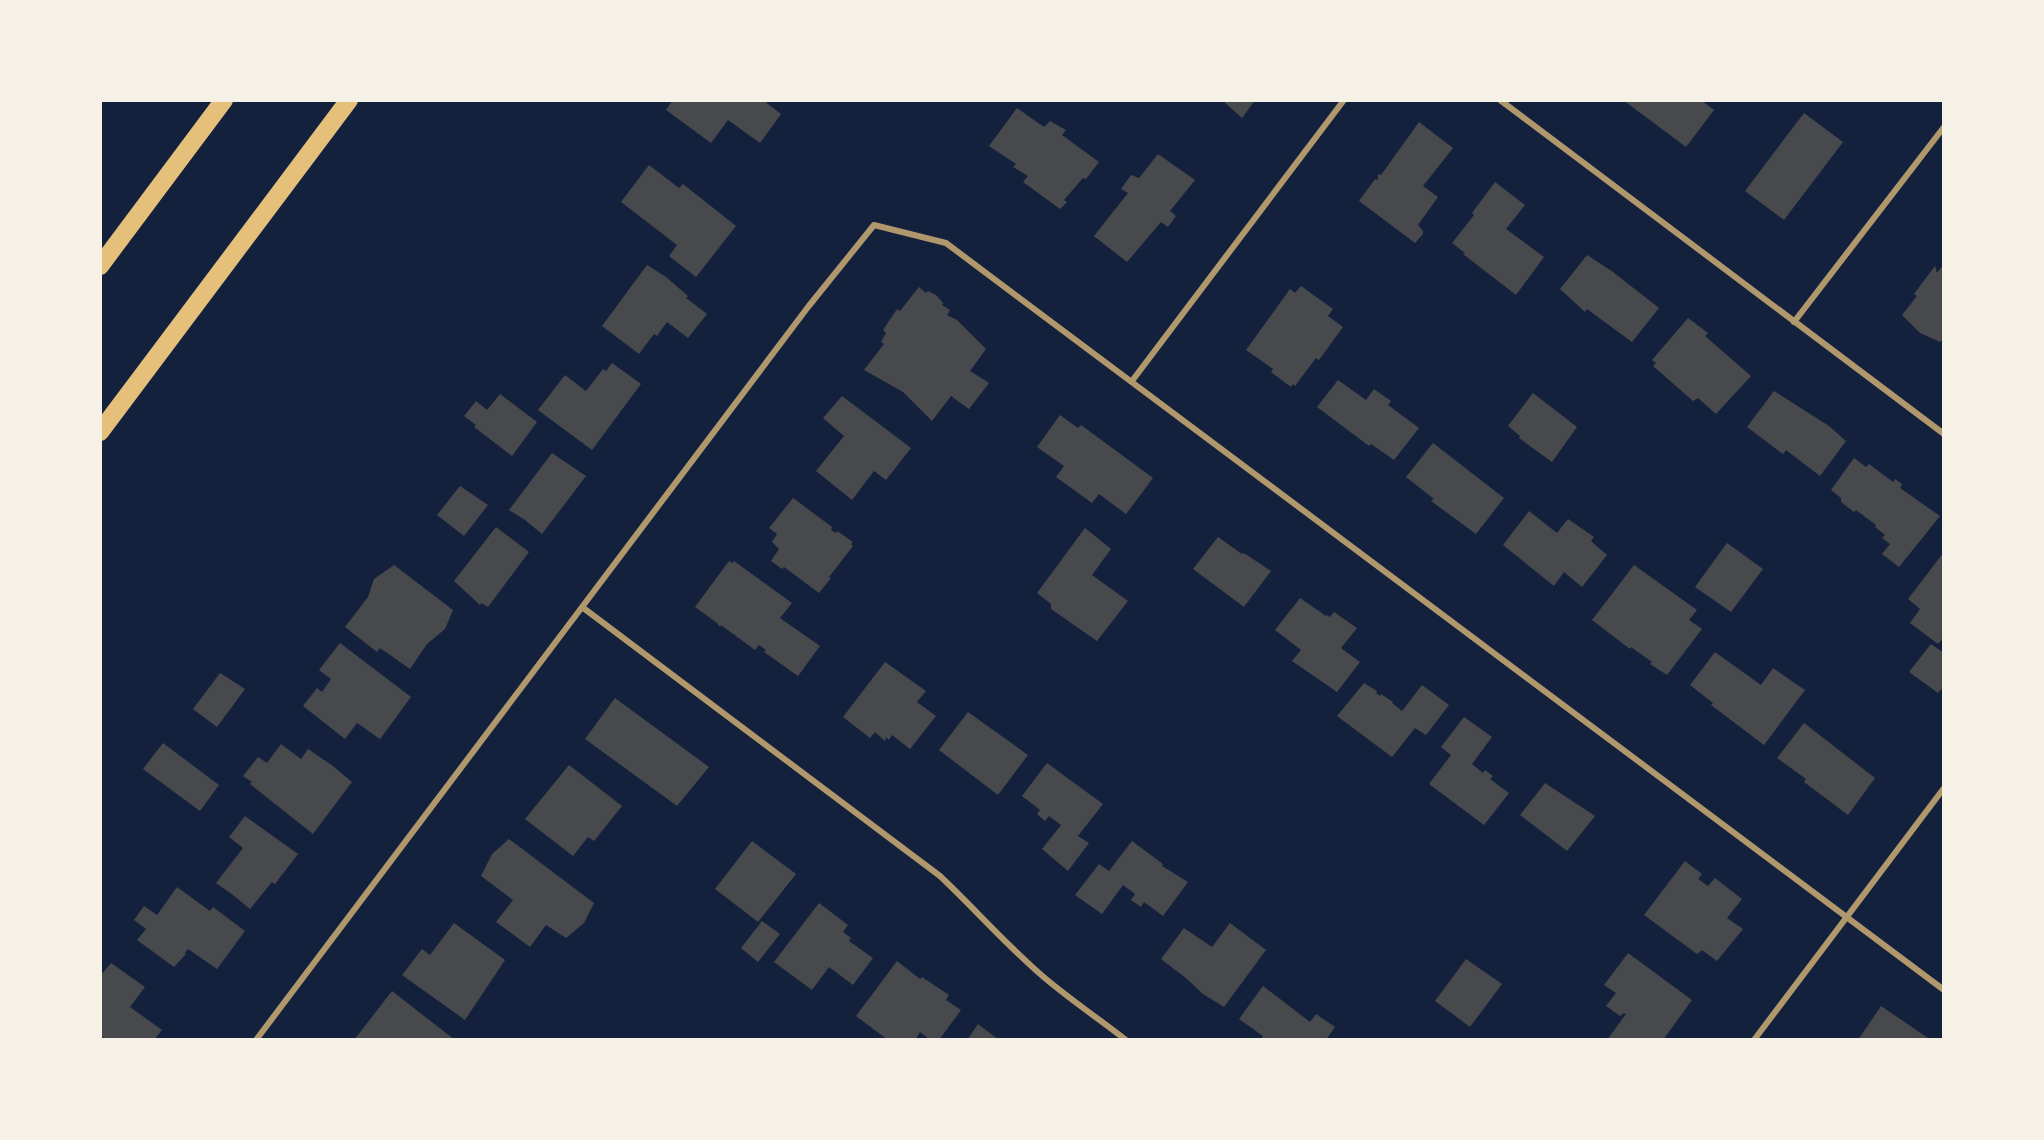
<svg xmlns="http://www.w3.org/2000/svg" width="2044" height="1140" font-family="Figtree,sans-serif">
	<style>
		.building { fill: #48494c }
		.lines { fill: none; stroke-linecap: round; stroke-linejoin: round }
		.minor { stroke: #b1986c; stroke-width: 6 }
		.motorway { stroke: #e5c07b; stroke-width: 18 }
	</style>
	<rect width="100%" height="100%" fill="#14213d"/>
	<path class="building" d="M673,100H763L781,114L760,143L728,120L711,143L666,110Z
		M1222,100H1255L1242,118Z
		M1623,100H1701L1714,110L1686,147Z
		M1017,108L1044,127L1050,121L1066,130L1062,135L1099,162L1086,179L1083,178L1064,200L1067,202L1060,209L1023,182L1028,176L1013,167L1016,164L989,146Z
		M1804,113L1843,142L1784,220L1745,191Z
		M1419,122L1453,148L1423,186L1438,197L1418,225L1423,231V234L1415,243L1359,201L1375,179L1378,180V174L1381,175Z
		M1158,154L1195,180L1170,211L1176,216L1168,227L1161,222L1127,262L1094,236L1128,193L1121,189L1131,175L1139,178Z
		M649,165L679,188L683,184L736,226L696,277L669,256L677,245L621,202Z
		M1495,182L1525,205L1506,229L1544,257L1516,295L1463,254L1465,253L1452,243L1474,215L1472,213Z
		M1587,255L1613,272L1659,308L1632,342L1587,309L1585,312L1560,289Z
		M1944,264V338L1940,342L1920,333L1902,315L1917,296L1914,294L1935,266L1937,273Z
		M647,265L666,277L688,296L686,298L707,314L688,338L667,322L657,336L654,334L639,354L602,326Z
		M1301,286L1333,309L1328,316L1343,327L1319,360L1316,358L1295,386L1293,384L1291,387L1271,372L1273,369L1246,350L1290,289L1295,293Z
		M919,287L926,293L928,291L936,295L943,303L942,305L950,310L947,315L957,320L986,349L970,371L989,383L969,409L951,396L932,421L903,392L864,370L884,344L881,342L886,333L883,330L897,309L900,311Z
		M1688,318L1708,333L1705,336L1751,376L1716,414L1698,398L1693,401L1653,366L1656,363L1652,360Z
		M612,363L641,384L592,450L538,410L565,375L586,391L603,369L606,371Z
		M1338,380L1366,400L1374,389L1391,401L1388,405L1419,428L1394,460L1371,444L1369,446L1317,407Z
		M1774,391L1829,426L1846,441L1820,476L1786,450L1783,454L1747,427Z
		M1533,393L1577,427L1552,462L1519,438L1520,436L1508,426Z
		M500,394L537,422L512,456L474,427L476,425L464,416L476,401L487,410Z
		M842,396L911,448L886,480L874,471L852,500L816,471L844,436L823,418Z
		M1060,415L1078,428L1081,425L1153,478L1126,514L1099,494L1092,503L1056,477L1064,466L1037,447Z
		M1433,443L1504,498L1476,534L1431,501L1434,499L1406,477Z
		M552,453L586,476L542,534L525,520L509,510Z
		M1854,458L1866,467L1869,464L1893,482L1895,479L1902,484L1900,488L1940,516L1899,567L1882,554L1890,544L1882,538L1885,535L1875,527L1876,525L1856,510L1854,512L1841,502V498L1831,490Z
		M460,486L488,505L464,536L437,515Z
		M793,498L832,527L831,530L836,533L837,531L853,542L851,544L853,546L829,577L831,578L819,593L784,567L782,569L771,561L779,549L772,542L777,534L769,528Z
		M1529,511L1557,533L1568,519L1594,537L1591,541L1607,555L1582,587L1564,572L1554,586L1503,545Z
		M496,527L529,552L488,607L481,603L480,605L454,581Z
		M1085,528L1111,549L1092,575L1128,601L1097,641L1051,609V604L1037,593Z
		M1218,537L1242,554L1243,553L1247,555L1271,571L1244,607L1193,569Z
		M1727,543L1763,569L1731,612L1695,587Z
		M1944,552V637L1938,644L1910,623L1920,609L1908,599Z
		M729,561L732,563L734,561L792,603L780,618L820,646L798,676L764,652L766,650L759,645L755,650L721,625L720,627L717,623L695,607Z
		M394,565L453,610L445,629L427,644L410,669L380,648L377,652L345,627L368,597L374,579Z
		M1634,565L1697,610L1689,620L1702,629L1667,675L1650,664L1652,662L1631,647L1630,649L1592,620Z
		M1300,598L1326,616L1327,615L1330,617L1334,612L1357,628L1341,648L1360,662L1337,692L1292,661L1301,650L1275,630Z
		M340,643L411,697L380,739L357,723L345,739L303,706L317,688L322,692L331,679L319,670Z
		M1931,644L1944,653V686L1938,693L1909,672Z
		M1715,652L1761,685L1773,668L1805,690L1764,745L1711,705L1713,703L1690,685Z
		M885,662L926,691L917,702L936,716L910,749L892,735L889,740L886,737L885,741L875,732L870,738L843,717Z
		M220,673L245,689L217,727L193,709Z
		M1364,683L1377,691L1376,693L1380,696L1381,694L1393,702L1392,703L1402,711L1422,685L1449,705L1426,735L1415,728L1392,757L1337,716Z
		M615,698L709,767L677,806L585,739Z
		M968,712L1028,755L998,795L939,750Z
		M1464,717L1492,737L1472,764L1483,773L1485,770L1493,776L1490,779L1509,793L1484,825L1429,784L1451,755L1441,747Z
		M1804,723L1875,778L1848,815L1804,782L1806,779L1777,758Z
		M163,743L219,785L200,811L143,769Z
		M281,744L301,759L308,749L333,766L352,782L313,834L250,784L252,782L243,776L258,757L267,763Z
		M1047,763L1103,804L1078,836L1089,843L1068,871L1042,849L1061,825L1049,816L1045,821L1037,814L1040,810L1022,796Z
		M569,765L622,806L594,841L588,837L573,856L525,819Z
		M1545,783L1595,816L1567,851L1520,815Z
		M245,816L298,854L275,884L272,882L250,909L233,895L216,883L243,848L229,837Z
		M509,839L594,903L584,923L566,938L546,925L530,947L496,922L513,900L481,876L492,854Z
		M752,841L796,874L758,922L715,889Z
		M1132,841L1163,864L1162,866L1188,882L1163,916L1144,902L1141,907L1131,900L1135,894L1123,885L1102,914L1075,895L1099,864L1109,871Z
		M1685,861L1702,874L1698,879L1708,886L1715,878L1742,899L1727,918L1743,929L1717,961L1702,950L1697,954L1644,915Z
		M177,887L210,911L213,907L245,931L217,969L188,949L185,953L186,954L174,967L137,940L146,929L134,920L144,906L157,915Z
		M819,903L848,925L843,932L851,938L849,941L873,958L853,985L829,967L812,990L774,962Z
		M762,921L780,934L758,962L741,948Z
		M454,923L505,960L465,1020L402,975L422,949L430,955Z
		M1230,923L1266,950L1224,1007L1203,994L1187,979L1161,959L1184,928L1212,947Z
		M1628,953L1692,1000L1663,1040H1607L1626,1014L1624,1013L1620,1016L1606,1006L1616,993L1604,985Z
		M1466,959L1502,984L1470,1027L1435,1001Z
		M897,961L920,979L922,977L949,995L946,1000L961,1010L939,1040H930L920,1032L915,1040H888L856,1016Z
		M111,963L145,987L130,1007L162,1030L154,1040H106L100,1035V976Z
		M1263,986L1310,1022L1316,1014L1335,1027L1326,1040H1260L1263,1036L1239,1019Z
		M392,991L455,1040H354Z
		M1881,1006L1931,1040H1858Z
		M978,1024L999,1040H967Z"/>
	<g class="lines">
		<path class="minor" d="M1500,100L1944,434
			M1794,322L1944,127
			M1132,381L1344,100
			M582,607L940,876C976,910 1008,947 1046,979C1071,1000 1099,1019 1126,1040
			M256,1040L808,307L874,225L946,243L1944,990
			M1754,1040L1944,788"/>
		<path class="motorway" d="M100,266L224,100
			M100,432L349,100"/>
	</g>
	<rect width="2044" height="1140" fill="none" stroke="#f6f1e7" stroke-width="204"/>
</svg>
